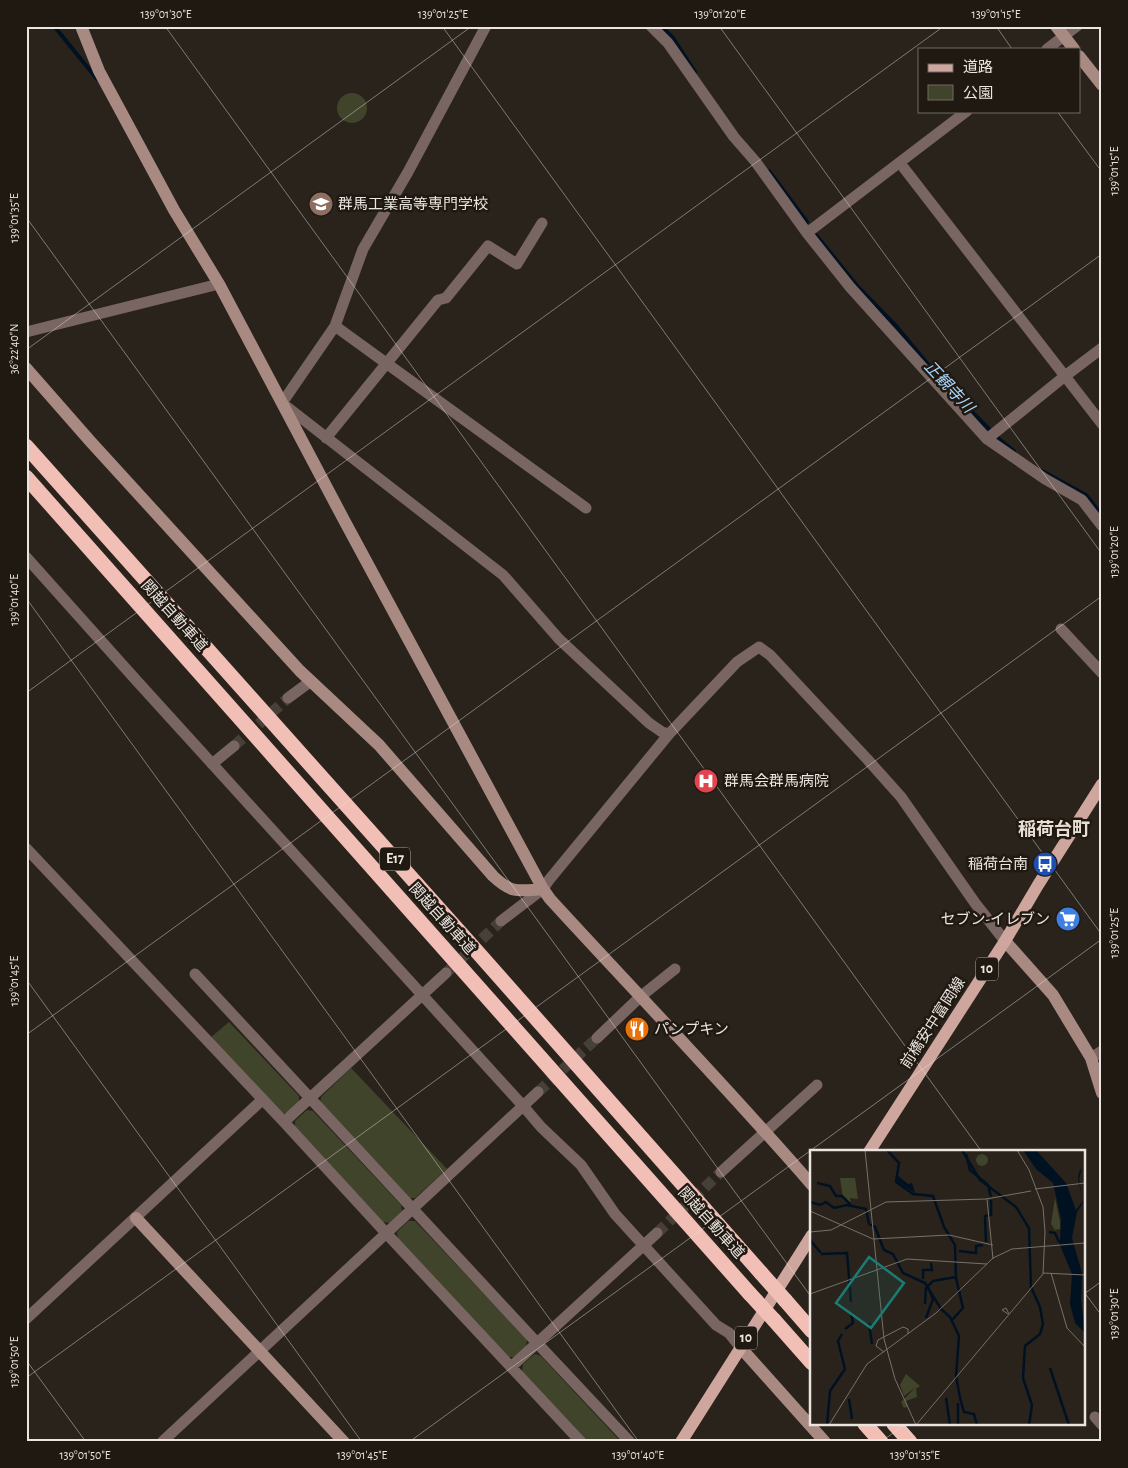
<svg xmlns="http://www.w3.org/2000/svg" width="1128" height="1468" font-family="'Alegreya Sans','Noto Sans JP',sans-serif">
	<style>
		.green { fill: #40442a }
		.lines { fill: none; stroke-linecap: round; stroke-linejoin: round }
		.stream { stroke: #012; stroke-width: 4 }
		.street-tunnel { stroke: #474039; stroke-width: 11; stroke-dasharray: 11 5.5; stroke-linecap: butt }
		.street { stroke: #796561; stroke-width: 11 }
		.secondary { stroke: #a98a83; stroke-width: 12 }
		.primary { stroke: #cfa69d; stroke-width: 12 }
		.highway { stroke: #f1bfb5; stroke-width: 15 }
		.highway-bridge { stroke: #f1bfb5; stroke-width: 15 }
		.ticks { fill: none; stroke: #eae5e0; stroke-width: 1; stroke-opacity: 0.45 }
		.labels { text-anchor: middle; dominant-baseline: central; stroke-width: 5; stroke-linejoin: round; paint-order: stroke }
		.shield { fill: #201912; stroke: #ada8a2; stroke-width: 1 }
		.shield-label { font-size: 14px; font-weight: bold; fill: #eae5e0 }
		.poi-label { font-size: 15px; fill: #eae5e0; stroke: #201912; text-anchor: start }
		.street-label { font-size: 15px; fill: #eae5e0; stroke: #201912 }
		.water-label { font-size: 16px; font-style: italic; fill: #a8d6fc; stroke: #201912 }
		.quarter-label { font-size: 18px; font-weight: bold; fill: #e8ded4; stroke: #201912 }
		.inset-river { fill: none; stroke: #012; stroke-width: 2.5 }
		.inset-road { fill: none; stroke: #77716a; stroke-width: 1 }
		.view { fill: #1a7c74; fill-opacity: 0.15; stroke: #1a7c74; stroke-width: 2.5 }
		.inset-edge { fill: none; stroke: #eae5e0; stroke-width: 2.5 }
		.neatline { fill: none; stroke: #eae5e0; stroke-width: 2 }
		.ticks-label { font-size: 12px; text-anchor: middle; fill: #eae5e0 }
	</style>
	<rect width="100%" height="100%" fill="#2a231c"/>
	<path class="green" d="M337 108a15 15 0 1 1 30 0a15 15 0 1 1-30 0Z
		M229,1022L299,1096V1103L288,1113H281L210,1038Z
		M351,1068L447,1169L415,1198H409L320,1104L321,1097Z
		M307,1110L313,1111L401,1205L402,1211L390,1223L383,1222L295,1127V1121Z
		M408,1221H415L527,1339L526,1346L515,1357H509L398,1239L397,1232Z
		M535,1354L541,1356L621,1442H587L522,1372L523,1364Z"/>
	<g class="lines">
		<path class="stream" d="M54,26L97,79
			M661,26L673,38L695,72
			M769,171L807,222
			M816,235L858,287L897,327L936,374
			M952,392L999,439L1014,451
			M1042,471L1086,495L1102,515"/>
		<path class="street-tunnel" d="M234,746L288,698
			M446,973L501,921
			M538,1092L597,1038
			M657,1233L721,1172"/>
		<path class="street" d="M486,26L408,172L363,249L335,326L282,403L503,575L559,639L649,723L662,732L669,734
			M651,26L668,43L734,137L755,161L807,233L850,287L987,439L1045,479L1082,500L1102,526
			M1047,49L1077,26
			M900,163L1102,424
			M807,233L967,111
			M335,326L586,508
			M26,332L219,284
			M326,438L438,300L446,298L488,246L517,264L542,223
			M987,439L1065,376L1102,348
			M26,557L136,680L524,1107L541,1127L581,1165L615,1214L716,1325L729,1333L741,1348
			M1061,629L1102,673
			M288,698L311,681
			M212,764L234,746
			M26,848L284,1122L386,1233L581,1442
			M501,921L543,889L549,880L669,734L737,662L759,647L770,655L868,760L901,797L975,903L1005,941
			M195,974L538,1344L630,1442
			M597,1038L640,997L675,969
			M1091,1058L1102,1051
			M284,1122L446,973
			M721,1172L817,1085
			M26,1319L262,1100
			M511,1367L657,1233
			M1095,1417L1102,1425
			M162,1442L538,1092"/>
		<path class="secondary" d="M81,26L99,71L174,210L219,284L344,520L543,889L550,899C637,994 727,1087 812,1185
			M1056,26L1074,49
			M1079,56L1102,85
			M26,368L90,441L300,671L379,745L493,876C512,894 518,891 543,889
			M1005,941L1053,995L1091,1058L1102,1093
			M136,1218L344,1442
			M741,1348L825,1442"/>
		<path class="primary" d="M869,1152L1005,941L1038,885L1102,784
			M681,1442L812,1235"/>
		<path class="highway" d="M26,446L465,938L761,1273
			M26,477L750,1294
			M785,1300L812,1331
			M774,1320L812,1363
			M865,1424L881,1442
			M894,1424L910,1442"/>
		<path class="highway-bridge" d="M761,1273L785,1300
			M750,1294L774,1320"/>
	</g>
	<path class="ticks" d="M165,26L982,1152M442,26L1102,935M719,26L1102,554M996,26L1012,49M1057,111L1102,172M26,217L812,1298M26,350L472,26M26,598L639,1442M26,693L944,26M26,979L362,1442M26,1035L1102,254M1084,1292L1102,1316M1084,1294L1102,1281M26,1360L86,1442M26,1378L1102,596M904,1424L916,1442M409,1442L1102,939M881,1442L905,1424"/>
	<defs>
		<symbol id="university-disc" viewBox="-11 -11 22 22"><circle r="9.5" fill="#8d6e63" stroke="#201912"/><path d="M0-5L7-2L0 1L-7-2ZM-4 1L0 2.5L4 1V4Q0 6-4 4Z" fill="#fff"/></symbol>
		<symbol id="hospital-disc" viewBox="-11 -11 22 22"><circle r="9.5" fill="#e0444e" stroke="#201912"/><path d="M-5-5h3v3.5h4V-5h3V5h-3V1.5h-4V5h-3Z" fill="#fff"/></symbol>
		<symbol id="bus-disc" viewBox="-11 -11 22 22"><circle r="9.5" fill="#1a4fb4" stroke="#201912"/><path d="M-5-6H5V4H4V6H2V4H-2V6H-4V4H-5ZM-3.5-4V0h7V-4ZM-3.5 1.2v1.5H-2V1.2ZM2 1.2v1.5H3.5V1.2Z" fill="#fff"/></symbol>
		<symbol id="supermarket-disc" viewBox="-11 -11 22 22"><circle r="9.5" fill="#3f7fe0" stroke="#201912"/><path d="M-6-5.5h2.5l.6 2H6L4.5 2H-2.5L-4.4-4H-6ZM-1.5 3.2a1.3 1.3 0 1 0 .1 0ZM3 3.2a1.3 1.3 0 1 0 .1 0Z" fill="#fff"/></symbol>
		<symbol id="restaurant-disc" viewBox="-11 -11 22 22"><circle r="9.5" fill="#e8710a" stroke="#201912"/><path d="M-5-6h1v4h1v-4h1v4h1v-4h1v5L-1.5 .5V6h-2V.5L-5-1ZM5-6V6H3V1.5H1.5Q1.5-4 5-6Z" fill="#fff"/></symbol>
	</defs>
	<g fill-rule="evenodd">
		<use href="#university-disc" x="307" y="190" width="28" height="28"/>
		<use href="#hospital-disc" x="692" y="767" width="28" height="28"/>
		<use href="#bus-disc" x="1031" y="850" width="28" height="28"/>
		<use href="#supermarket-disc" x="1054" y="905" width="28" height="28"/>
		<use href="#restaurant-disc" x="623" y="1015" width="28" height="28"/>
	</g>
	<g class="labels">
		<g class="shield">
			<rect x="380" y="847.5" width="30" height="23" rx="4"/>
			<rect x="976" y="957.5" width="22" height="23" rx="4"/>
			<rect x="735" y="1326.5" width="22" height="23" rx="4"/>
		</g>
		<g class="shield-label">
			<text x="395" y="859">E17</text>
			<text x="987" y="969">10</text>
			<text x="746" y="1338">10</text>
		</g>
		<g class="poi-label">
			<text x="338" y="204">群馬工業高等専門学校</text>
			<text x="724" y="781">群馬会群馬病院</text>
			<text x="1028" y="864" text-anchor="end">稲荷台南</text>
			<text x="1050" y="919" text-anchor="end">セブン-イレブン</text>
			<text x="654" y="1029">パンプキン</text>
		</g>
		<g class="street-label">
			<text transform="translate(174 616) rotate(48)">関越自動車道</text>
			<text transform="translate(442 919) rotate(48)">関越自動車道</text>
			<text transform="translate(933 1023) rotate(-57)">前橋安中富岡線</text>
			<text transform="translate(711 1223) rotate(48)">関越自動車道</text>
		</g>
		<g class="water-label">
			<text transform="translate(949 387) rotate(47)">正観寺川</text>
		</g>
		<g class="quarter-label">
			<text x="1054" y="830">稲荷台町</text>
		</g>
	</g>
	<g transform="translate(810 1150)">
		<rect width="275" height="275" fill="#2a231c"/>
		<path d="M166 10a6 6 0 1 1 12 0a6 6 0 1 1-12 0ZM30,28H45L48,49L40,48L41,55L33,49ZM245,48L250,72V79L245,80L241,74ZM96,224L110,236L106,239L107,247L96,251L98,256L94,258L91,252L106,237L94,246L90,235Z" fill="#40442a"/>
		<path d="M213,0H226L256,33L266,60L273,51L268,29L269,22L272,18L269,29L273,53L267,62L262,88L272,123L271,150L275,183L265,173L260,154L262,124L247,88L250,92L251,69L243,33L226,19ZM90,20L87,25L98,34L102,33L105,43L86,31V25Z" fill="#012"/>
		<path class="inset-river" d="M77,0L89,13L86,32L103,44L123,46L134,77L145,95L146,128L153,158L142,170M152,0L170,30L206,57L219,78L221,137L230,157L233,174L230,184L215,196L213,228L222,255L219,275M156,4L160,20L178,35L181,47M7,33L20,36L26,46H32L41,55M0,52L10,55L16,52L24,58L37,55L56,59L59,74L65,77L74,100L83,104L93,123L115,133L131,159L140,167L149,186L146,226L150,248L154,262L164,264L167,275M239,82L245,83L249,92M0,90L11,103M176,92L175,66L181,65V50M149,101L166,103V96L173,95M11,104L37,103L41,152M113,129V120H122L121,113M118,136L123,131L146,127M115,154L116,137M116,168L123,149L118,137M59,173L62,194M35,179L43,173L41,163M240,218L259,275M136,248L140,275M39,249L42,269M17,275L20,241L35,219L28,191L32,184M148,275V253"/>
		<path class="inset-road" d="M55,0L74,189L85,229L106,275M225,39L275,33M177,49L183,109M0,61L63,89L139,85L183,95M0,82L21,80L76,52L176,49L221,41M233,123L275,125M241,123L257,178L275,197M0,144L97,109L177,114M198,164L192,160L196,158L199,164M74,202L66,196L68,190L93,177L98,179V184M19,275L57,214L126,163L183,108L202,99L275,93M106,275L233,124L235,82L233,57L219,20L207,0"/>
		<path class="view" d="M59,107L94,133L61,178L26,153Z"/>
		<rect width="275" height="275" class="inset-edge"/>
	</g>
	<rect width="1128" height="1468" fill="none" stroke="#201912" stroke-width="55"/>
	<rect x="918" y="48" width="162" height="65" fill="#201912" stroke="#716b64"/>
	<rect x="928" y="64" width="25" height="8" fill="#cfa69d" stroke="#716b64"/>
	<text x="963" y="72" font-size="15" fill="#eae5e0">道路</text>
	<rect x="928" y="85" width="25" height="15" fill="#40442a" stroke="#716b64"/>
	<text x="963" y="98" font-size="15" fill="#eae5e0">公園</text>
	<rect x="28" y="28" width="1072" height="1412" class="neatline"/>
	<g class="ticks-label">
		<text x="166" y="18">139°01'30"E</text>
		<text x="443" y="18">139°01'25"E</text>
		<text x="720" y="18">139°01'20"E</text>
		<text x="996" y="18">139°01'15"E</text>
		<text transform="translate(1114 171) rotate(-90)" y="4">139°01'15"E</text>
		<text transform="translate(14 218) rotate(-90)" y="4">139°01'35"E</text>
		<text transform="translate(14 349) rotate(-90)" y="4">36°22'40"N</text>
		<text transform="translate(1114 552) rotate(-90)" y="4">139°01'20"E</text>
		<text transform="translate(14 600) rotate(-90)" y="4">139°01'40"E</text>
		<text transform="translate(1114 933) rotate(-90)" y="4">139°01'25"E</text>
		<text transform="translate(14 981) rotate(-90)" y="4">139°01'45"E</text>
		<text transform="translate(1114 1314) rotate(-90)" y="4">139°01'30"E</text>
		<text transform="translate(14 1362) rotate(-90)" y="4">139°01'50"E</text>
		<text x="85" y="1459">139°01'50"E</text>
		<text x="362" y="1459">139°01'45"E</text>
		<text x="638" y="1459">139°01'40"E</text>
		<text x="915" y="1459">139°01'35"E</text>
	</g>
</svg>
